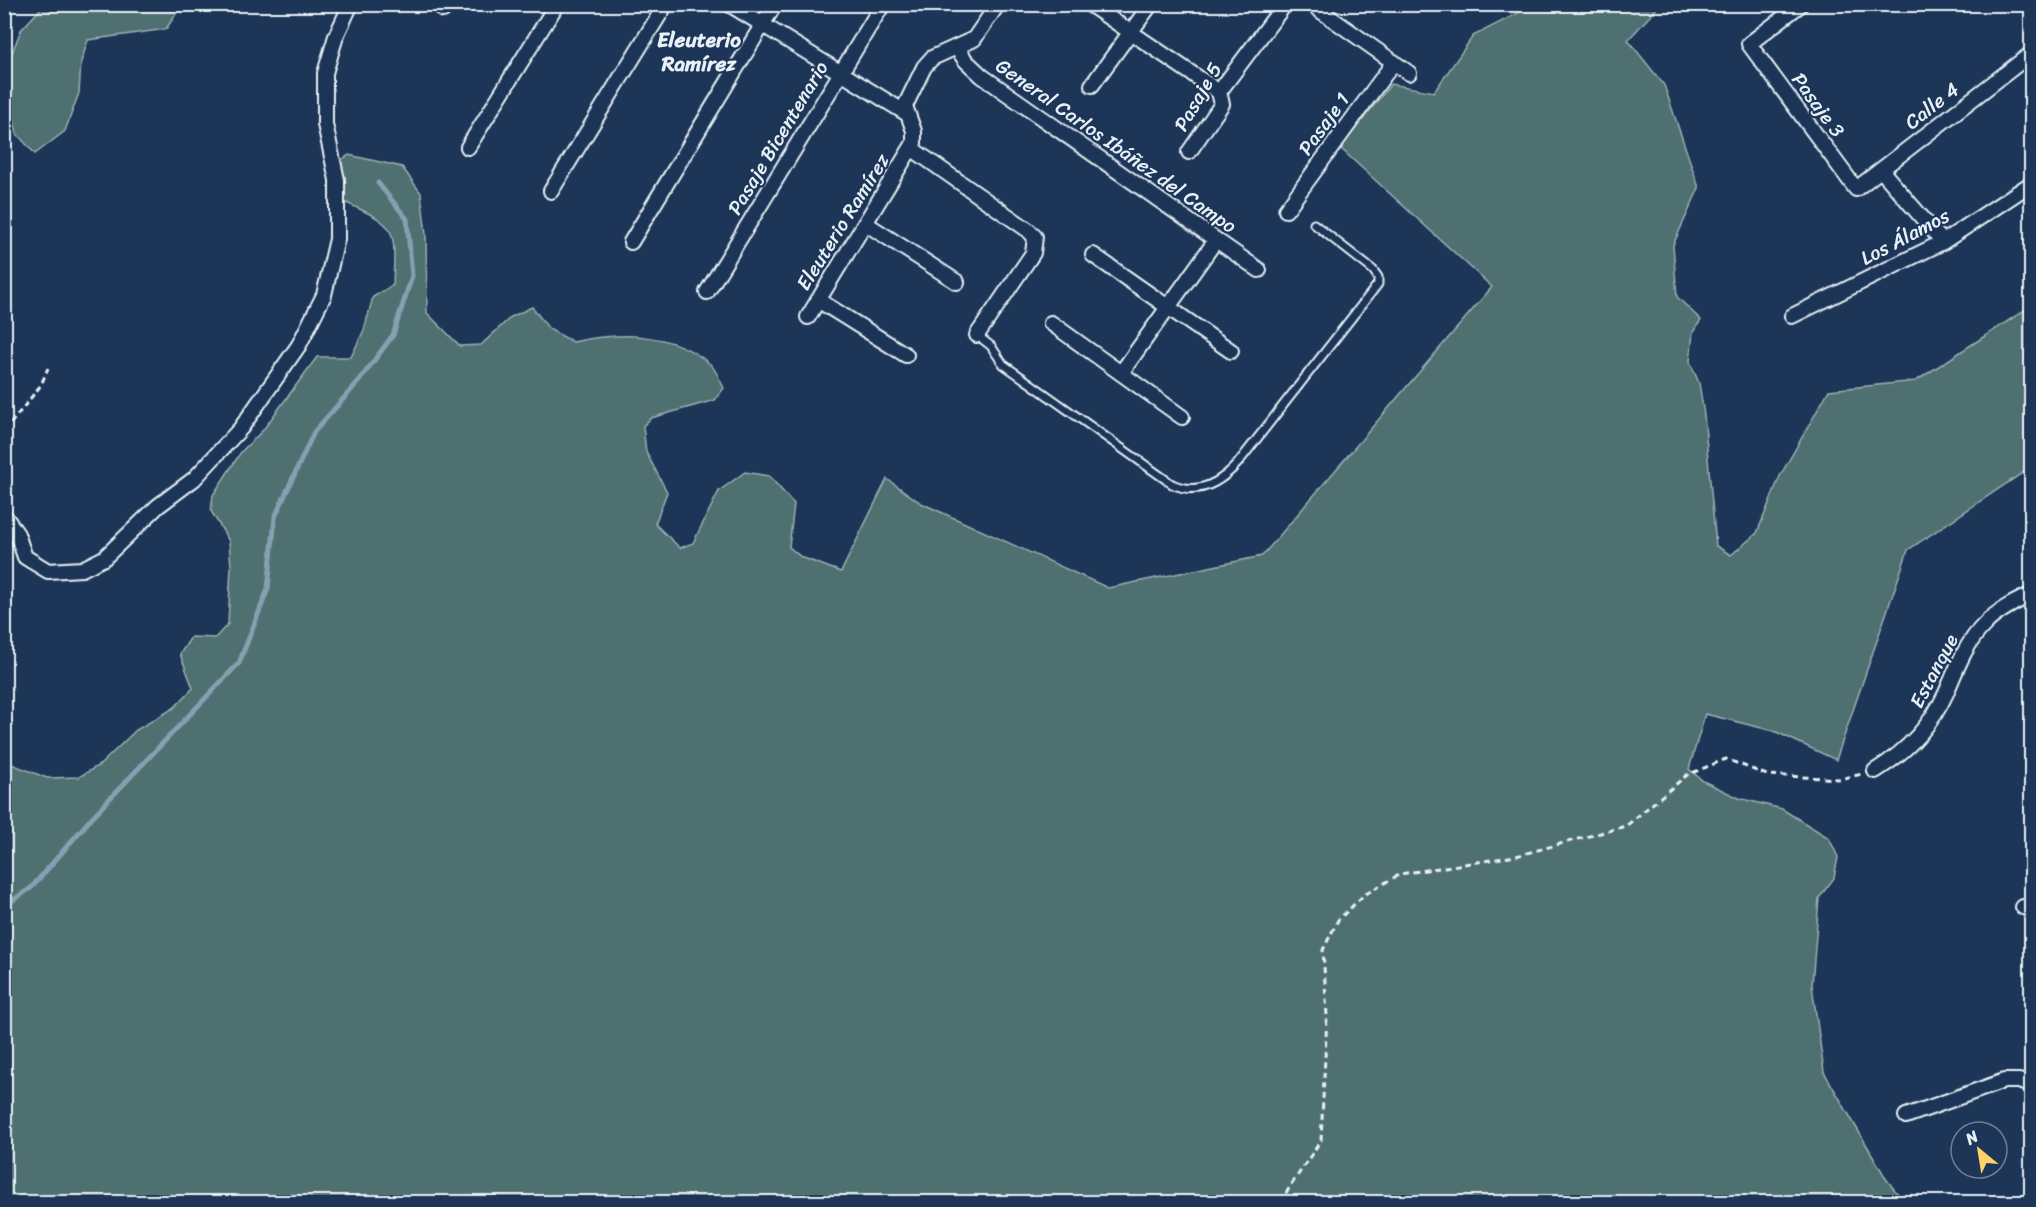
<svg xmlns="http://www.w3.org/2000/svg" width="2036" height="1207" font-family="Sriracha,sans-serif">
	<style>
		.green { fill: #506f6f; stroke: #9cb0b4; stroke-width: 1.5 }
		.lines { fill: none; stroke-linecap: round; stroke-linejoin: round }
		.stream { stroke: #83a1b2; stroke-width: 5 }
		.lane-casing { stroke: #e8f1f8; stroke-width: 11 }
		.street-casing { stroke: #e8f1f8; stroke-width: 18 }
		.path { stroke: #e8f1f8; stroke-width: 3; stroke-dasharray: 6 4.5; stroke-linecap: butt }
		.lane { stroke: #1d3557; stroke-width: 7 }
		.street { stroke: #1d3557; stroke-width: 14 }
		.labels { text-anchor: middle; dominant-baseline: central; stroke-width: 4.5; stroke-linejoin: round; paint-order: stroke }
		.street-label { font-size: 20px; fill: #e8f1f8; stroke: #1d3557 }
		.neighbourhood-label { font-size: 21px; font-weight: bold; fill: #e8f1f8; stroke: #1d3557 }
	</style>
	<rect width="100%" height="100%" fill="#1d3557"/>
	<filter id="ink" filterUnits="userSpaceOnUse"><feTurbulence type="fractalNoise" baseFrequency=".0167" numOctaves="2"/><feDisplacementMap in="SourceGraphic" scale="12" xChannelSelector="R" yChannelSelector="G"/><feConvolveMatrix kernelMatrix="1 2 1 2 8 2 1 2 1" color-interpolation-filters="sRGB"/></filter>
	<g filter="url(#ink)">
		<path class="green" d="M45,4L179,5L178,11L166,29L88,40L81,62L79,93L65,131L35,154L17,134L7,90L10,58L21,30Z
			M1655,4L1658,7L1628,40L1664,85L1699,188L1673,245L1677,297L1701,320L1693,332L1690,362L1699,383L1704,415L1716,546L1731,555L1757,533L1780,476L1829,390L1916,381L2031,306V467L1908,550L1836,760L1774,731L1705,714L1689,769L1703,781L1739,798L1782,809L1829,838L1838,857L1834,878L1819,898L1812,985L1824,1072L1887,1180L1904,1202H5L4,761L47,778L79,777L101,764L136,730L174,708L193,688L180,654L191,637L215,638L228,624L231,567L229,541L211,511L213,495L241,452L263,430L317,357H351L364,330L373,297L393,285C396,222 396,226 340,200L333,184L340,161L349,155L402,167L421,193L426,234L427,313L460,346L481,345L511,317L532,307L549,329L573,342C618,332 672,331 710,364C716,369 720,381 724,388L715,400L651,418L643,426L646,452L667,492L655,524L680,548L693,543L719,491L745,472L769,476L794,504L789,547L801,557L841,572L887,479L921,503L1108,588L1262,556L1492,287L1340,148L1391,84L1434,92L1473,36L1534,5Z"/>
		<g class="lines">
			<path class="stream" d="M4,906L31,888L95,814L239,663L268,589L275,517L314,432L359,381L393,335L412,276L407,219L378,183"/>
			<defs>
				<path id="lane" d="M977,335L991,346L1003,364L1172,484C1198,496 1220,483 1238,463L1378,284V277L1373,270L1314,224"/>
				<path id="street" d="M729,4L906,113
					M1089,4L1219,92
					M1311,4L1409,73
					M1801,4L1749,44L1856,189L2032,53
					M443,10L446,4
					M956,47L966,61L982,76L1259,270
					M1092,85L1151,4
					M1219,92L1285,4
					M468,147L557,4
					M911,148L1028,230L1035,237L1033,253L977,335
					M1189,152L1222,104L1219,92
					M1881,170L1943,242
					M551,191L666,4
					M1286,210L1394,62
					M865,223L957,282
					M631,242L775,4
					M1093,255L1231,351
					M707,292L883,4
					M818,300L906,355
					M1792,316L1943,242L2032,183
					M808,317L914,143V131L905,106L924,67L932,58L974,39L998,4
					M1051,323L1182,417
					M1121,373L1216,240
					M4,515L17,534L25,557L48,571L82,569L104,558L158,506L194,479L241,428L299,345L324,295L337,239V180L325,124V73L336,36L351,4
					M1875,771C1906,752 1931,726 1946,693C1957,668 1965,644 1985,624C1997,611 2015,602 2032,594
					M2023,907L2032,910
					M1906,1116L2004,1081H2019L2032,1086"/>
			</defs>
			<use href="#lane" class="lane-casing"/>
			<use href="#street" class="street-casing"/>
			<path class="path" d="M4,432L41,385L48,368
				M1280,1202L1321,1140L1327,1016L1323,950L1338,920L1364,895L1400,874L1516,856L1626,826L1687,775L1726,759L1767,775L1840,779L1862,774"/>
			<use href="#lane" class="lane"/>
			<use href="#street" class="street"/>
		</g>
	</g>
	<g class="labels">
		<g class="street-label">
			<text transform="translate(1198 97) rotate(-60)">Pasaje 5</text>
			<text transform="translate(1818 105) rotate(54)">Pasaje 3</text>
			<text transform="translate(1932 106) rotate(-38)">Calle 4</text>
			<text transform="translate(1324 124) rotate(-54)">Pasaje 1</text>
			<text transform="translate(778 138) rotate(-59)">Pasaje Bicentenario</text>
			<text transform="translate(1116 146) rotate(35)">General Carlos Ibáñez del Campo</text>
			<text transform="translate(843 222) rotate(-58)">Eleuterio Ramírez</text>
			<text transform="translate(1905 237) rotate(-28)">Los Álamos</text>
			<text transform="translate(1934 671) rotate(-62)">Estanque</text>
		</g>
		<g class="neighbourhood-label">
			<text x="699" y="40">Eleuterio<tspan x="699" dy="24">Ramírez</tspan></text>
		</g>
	</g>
	<rect width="2036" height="1207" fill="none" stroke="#1d3557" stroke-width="24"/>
	<rect x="12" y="12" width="2012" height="1183" fill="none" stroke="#e8f1f8" stroke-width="2" filter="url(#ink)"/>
	<g transform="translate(1979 1150) rotate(330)"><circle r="28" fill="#1d3557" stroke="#6e8097" stroke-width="1.5"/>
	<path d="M0-4.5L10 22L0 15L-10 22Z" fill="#ffd166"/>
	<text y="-9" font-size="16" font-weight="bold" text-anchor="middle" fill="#e8f1f8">N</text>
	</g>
</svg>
